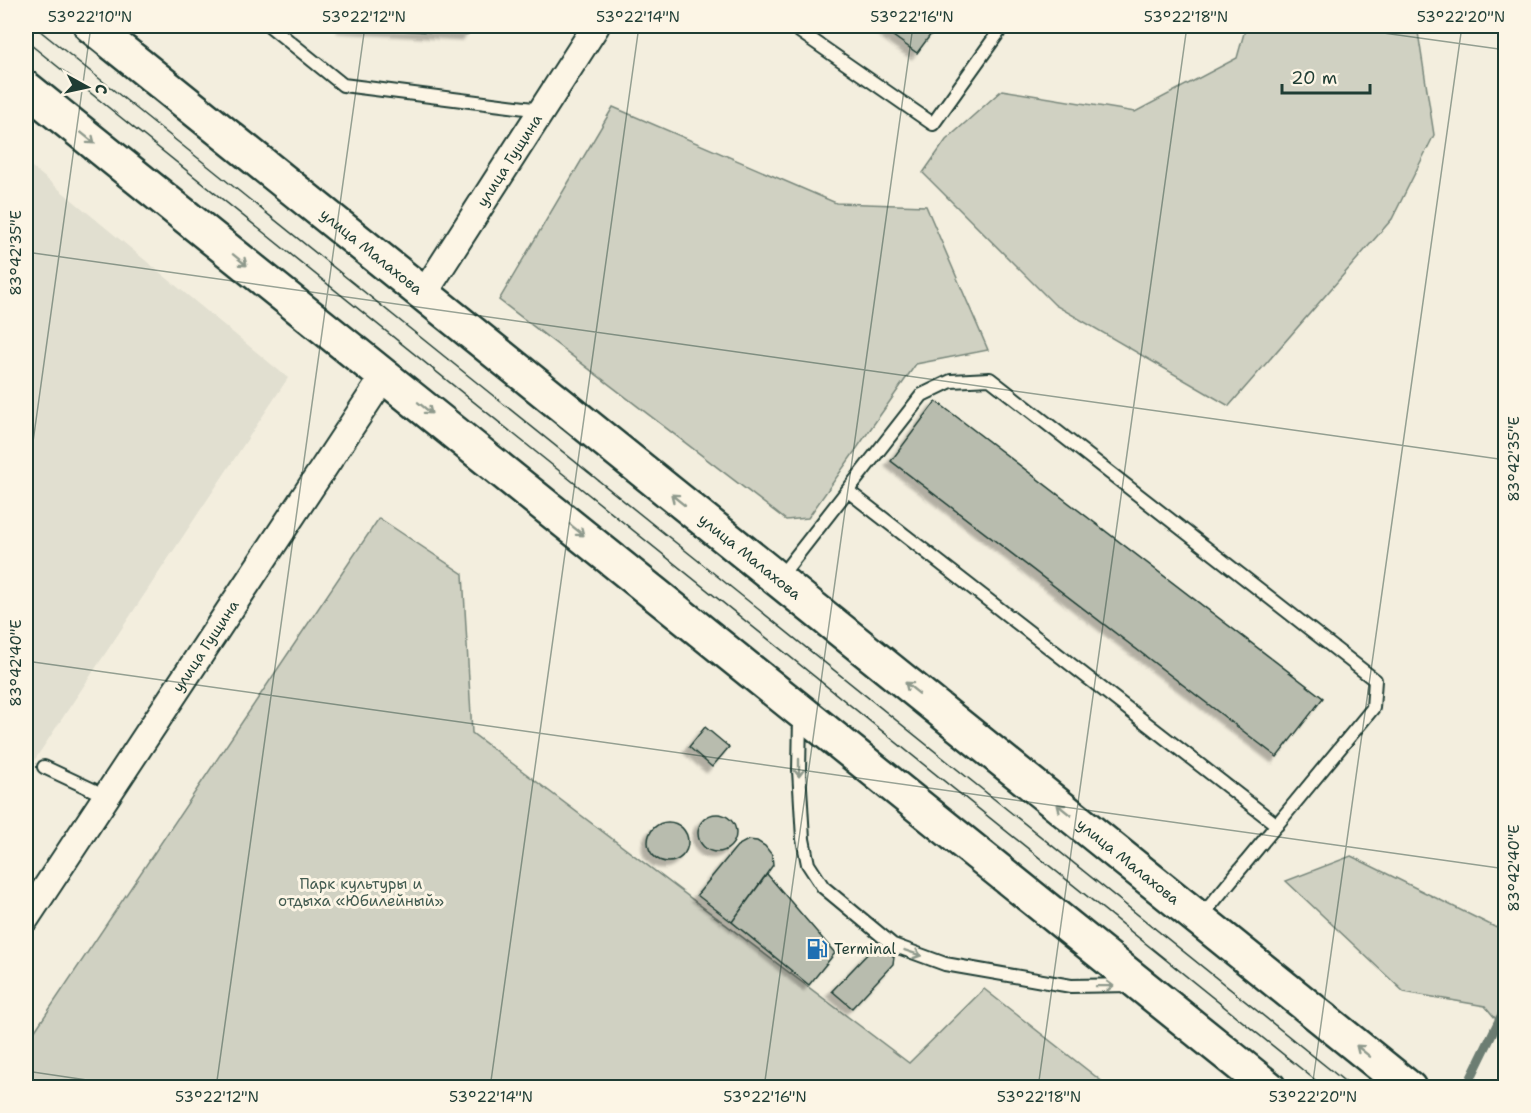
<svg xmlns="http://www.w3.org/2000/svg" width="1531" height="1113" font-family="'Shantell Sans',sans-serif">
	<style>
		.built { fill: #e1dfd0 }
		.green { fill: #d0d1c2; stroke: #78877b; stroke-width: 1.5 }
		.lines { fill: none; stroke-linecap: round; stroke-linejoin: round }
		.stream { stroke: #6c7d72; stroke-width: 9 }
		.building { fill: #b8bcae; stroke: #1f3d34; stroke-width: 1.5; filter: url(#shadow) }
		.service-casing { stroke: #1f3d34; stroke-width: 16 }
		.minor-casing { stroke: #1f3d34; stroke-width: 30 }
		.primary-casing { stroke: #1f3d34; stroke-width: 38 }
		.service { stroke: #fcf5e5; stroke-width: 12 }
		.minor { stroke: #fcf5e5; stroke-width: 26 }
		.primary { stroke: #fcf5e5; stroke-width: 33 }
		.tram { stroke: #1f3d34; stroke-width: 1.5 }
		.oneway { stroke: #8e998c }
		.ticks { fill: none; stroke: #1f3d34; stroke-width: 1.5; stroke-opacity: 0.45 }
		.labels { text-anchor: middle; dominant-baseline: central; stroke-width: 6; stroke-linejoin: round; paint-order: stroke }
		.street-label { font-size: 15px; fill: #1f3d34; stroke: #fcf5e5 }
		.park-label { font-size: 15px; fill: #425b50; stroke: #fcf5e5 }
		.poi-label { font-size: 15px; fill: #1f3d34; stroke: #fcf5e5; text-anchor: start }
		.neatline { fill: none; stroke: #1f3d34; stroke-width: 2 }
		.ticks-label { font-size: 15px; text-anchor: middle; fill: #1f3d34 }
	</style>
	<defs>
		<filter id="shadow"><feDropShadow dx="-5.5" dy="5.5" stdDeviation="1.5" flood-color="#0004"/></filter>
	</defs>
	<rect width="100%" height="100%" fill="#f3eede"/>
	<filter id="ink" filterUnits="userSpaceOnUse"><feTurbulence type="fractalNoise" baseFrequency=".0167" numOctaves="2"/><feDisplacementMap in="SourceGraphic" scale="12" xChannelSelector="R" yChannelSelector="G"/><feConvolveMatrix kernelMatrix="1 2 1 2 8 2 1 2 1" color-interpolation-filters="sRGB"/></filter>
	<g filter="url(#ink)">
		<path class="built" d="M26,162L288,378L26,773Z"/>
		<path class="green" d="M1246,26H1417L1434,135L1392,219L1229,406L1055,305L923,173L946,140L1002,90L1135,112L1237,58Z
			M613,107L836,203L926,206L988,350L916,364L808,518L786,520L499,300Z
			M379,518L463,574L472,733L909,1063L984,989L1109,1087H26V1044Z
			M1351,856L1505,932V1030L1485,1006L1404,992L1286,881Z"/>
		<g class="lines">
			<path class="stream" d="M1466,1088L1506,1006"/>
		</g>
		<path class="building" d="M342,26H473L468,34L344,27Z
			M879,26H937L917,53Z
			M936,401L1323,698L1277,757L891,461Z
			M705,727L729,747L712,767L689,747Z
			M698 833a19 19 0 1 1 38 0a19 19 0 1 1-38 0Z
			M648 842a20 20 0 1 1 40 0a20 20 0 1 1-40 0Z
			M748,840L757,841L765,846L772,855L773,865L732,922L697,895L737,846Z
			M767,874L835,953L809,985L732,922Z
			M875,946H882L894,957L893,964L852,1008L832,991Z"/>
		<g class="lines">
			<defs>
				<path id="service" d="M270,26L343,85L541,110
					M792,26L933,124L1003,26
					M848,491L1277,825
					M780,577L922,395L951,381L990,379L1375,680L1373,708L1200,918
					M800,717L799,770L803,839L808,864L823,887L893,945L945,964L1071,986L1132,985
					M44,767L106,796"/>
				<g id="minor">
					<path id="s1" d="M423,295L596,26"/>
					<path id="s2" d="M26,918L385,375"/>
				</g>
				<g id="primary">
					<path id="s3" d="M91,26L1409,1088"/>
					<path d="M26,88L1269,1088"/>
				</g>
			</defs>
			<use href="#service" class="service-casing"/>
			<use href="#minor" class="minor-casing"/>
			<use href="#primary" class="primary-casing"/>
			<use href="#service" class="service"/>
			<use href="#minor" class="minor"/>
			<use href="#primary" class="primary"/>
			<path class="tram" d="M34,26L1353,1088
				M26,41L1325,1088"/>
		</g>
		<defs><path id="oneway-shaft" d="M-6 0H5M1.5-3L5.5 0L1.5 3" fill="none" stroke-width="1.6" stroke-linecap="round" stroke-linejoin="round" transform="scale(1.5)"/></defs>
		<g class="oneway">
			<use href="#oneway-shaft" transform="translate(88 138) rotate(39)"/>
			<use href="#oneway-shaft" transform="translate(240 260) rotate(39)"/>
			<use href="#oneway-shaft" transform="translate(425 408) rotate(39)"/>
			<use href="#oneway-shaft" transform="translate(678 500) rotate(-141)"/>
			<use href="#oneway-shaft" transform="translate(577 530) rotate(39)"/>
			<use href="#oneway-shaft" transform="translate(912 688) rotate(-141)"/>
			<use href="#oneway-shaft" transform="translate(799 768) rotate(90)"/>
			<use href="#oneway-shaft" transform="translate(1064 810) rotate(-141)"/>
			<use href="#oneway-shaft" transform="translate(913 953) rotate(19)"/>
			<use href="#oneway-shaft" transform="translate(1105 986) rotate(-1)"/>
			<use href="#oneway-shaft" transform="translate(1363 1051) rotate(-141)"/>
		</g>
	</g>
	<path class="ticks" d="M1333,26L1506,50M26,252L1506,460M26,492L91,26M26,661L1506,869M26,1071L141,1088M216,1088L365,26M490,1088L639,26M764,1088L913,26M1038,1088L1187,26M1312,1088L1462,26"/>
	<defs>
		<symbol id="fuel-bare" viewBox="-9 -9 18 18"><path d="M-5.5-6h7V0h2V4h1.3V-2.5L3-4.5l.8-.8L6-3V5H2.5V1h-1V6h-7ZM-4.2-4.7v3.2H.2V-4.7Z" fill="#1f6fb2" stroke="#fcf5e5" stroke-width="2.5" paint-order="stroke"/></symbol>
	</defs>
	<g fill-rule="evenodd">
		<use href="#fuel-bare" x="802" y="934" width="30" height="30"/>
	</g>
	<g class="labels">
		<g class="street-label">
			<text stroke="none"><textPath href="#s1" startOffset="160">улица Гущина</textPath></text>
			<text stroke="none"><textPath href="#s3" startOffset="360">улица Малахова</textPath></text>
			<text stroke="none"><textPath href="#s3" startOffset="846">улица Малахова</textPath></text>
			<text stroke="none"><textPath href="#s2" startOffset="326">улица Гущина</textPath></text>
			<text stroke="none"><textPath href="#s3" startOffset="1332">улица Малахова</textPath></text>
		</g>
		<g class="park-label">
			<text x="361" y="884">Парк культуры и<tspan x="361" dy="17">отдыха «Юбилейный»</tspan></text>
		</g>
		<g class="poi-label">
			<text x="834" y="949">Terminal</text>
		</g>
	</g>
	<rect width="1531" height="1113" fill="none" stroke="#fcf5e5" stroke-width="66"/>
	<g transform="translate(87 87) rotate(98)" stroke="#fcf5e5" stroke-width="4.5" paint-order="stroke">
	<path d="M0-4.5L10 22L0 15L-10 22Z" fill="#1f3d34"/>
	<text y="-9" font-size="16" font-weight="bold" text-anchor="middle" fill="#1f3d34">С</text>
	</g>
	<path d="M1282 84v9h88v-9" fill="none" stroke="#1f3d34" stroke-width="3"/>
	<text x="1291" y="84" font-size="18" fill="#1f3d34" stroke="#fcf5e5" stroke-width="4.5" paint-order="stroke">20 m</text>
	<rect x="33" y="33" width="1465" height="1047" class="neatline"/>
	<g class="ticks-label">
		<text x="90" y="22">53°22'10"N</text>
		<text x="364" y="22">53°22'12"N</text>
		<text x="638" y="22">53°22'14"N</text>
		<text x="912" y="22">53°22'16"N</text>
		<text x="1186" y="22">53°22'18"N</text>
		<text x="1461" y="22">53°22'20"N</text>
		<text transform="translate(16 253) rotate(-90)" y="5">83°42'35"E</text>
		<text transform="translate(1514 459) rotate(-90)" y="5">83°42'35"E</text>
		<text transform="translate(16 663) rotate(-90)" y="5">83°42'40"E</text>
		<text transform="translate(1514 868) rotate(-90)" y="5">83°42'40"E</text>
		<text x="217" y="1102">53°22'12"N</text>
		<text x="491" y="1102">53°22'14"N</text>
		<text x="765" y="1102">53°22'16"N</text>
		<text x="1039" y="1102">53°22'18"N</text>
		<text x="1313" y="1102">53°22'20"N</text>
	</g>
</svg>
